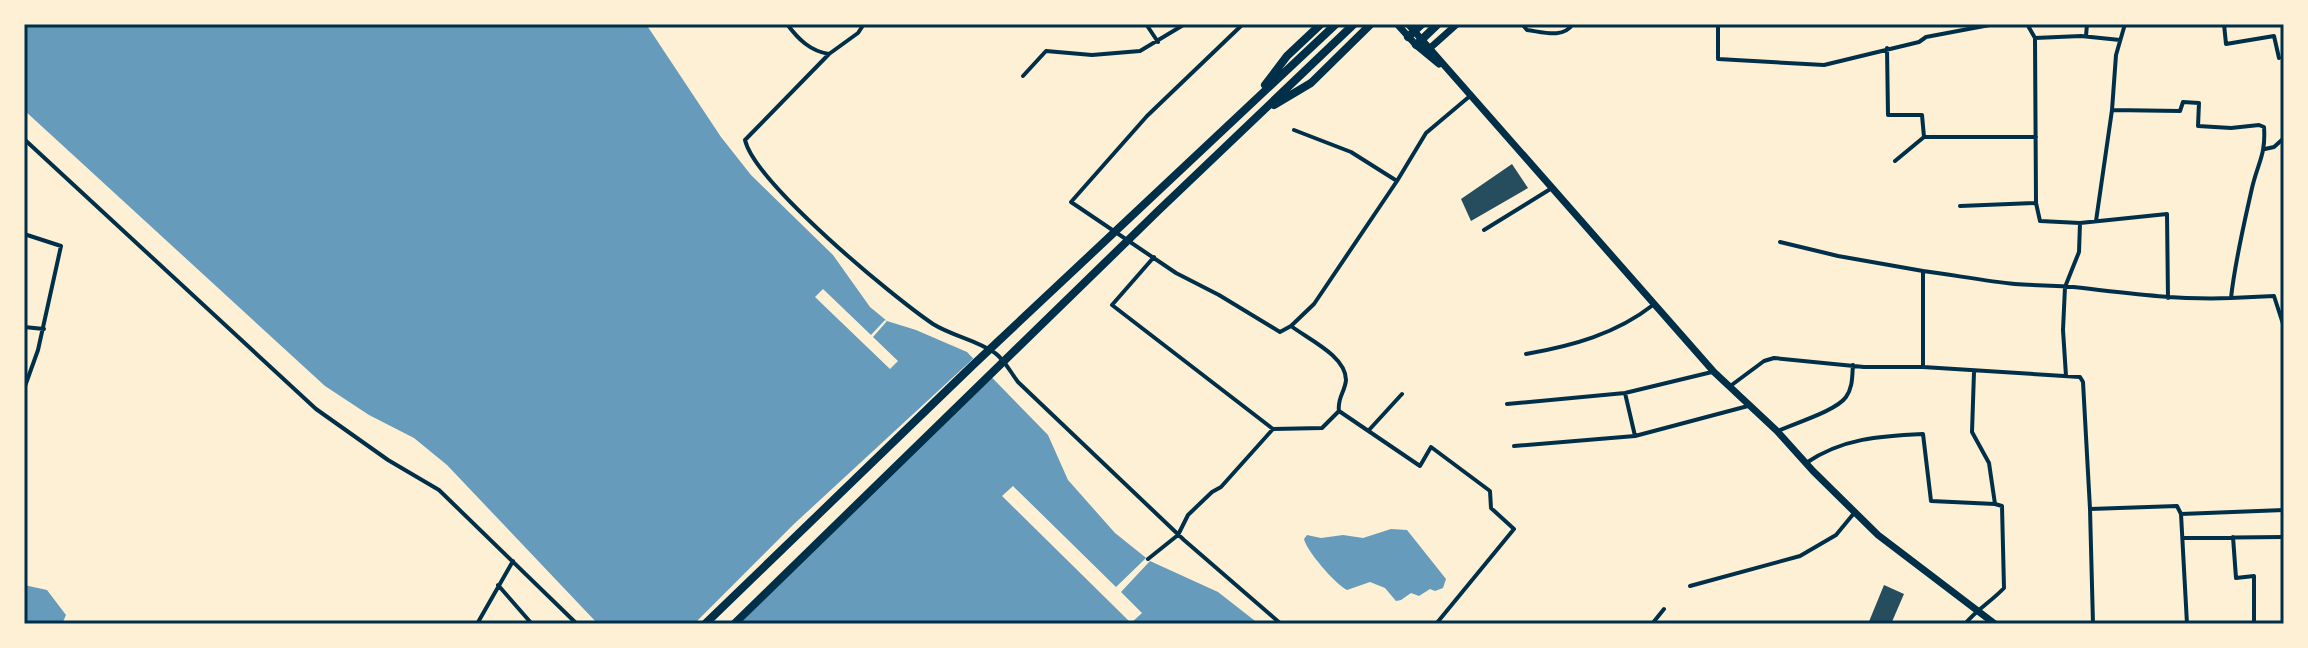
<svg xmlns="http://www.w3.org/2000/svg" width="2308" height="648" font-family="Ubuntu,sans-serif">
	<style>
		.water { fill: #669bbc }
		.pier { fill: #fdf0d5 }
		.building { fill: #264d5e }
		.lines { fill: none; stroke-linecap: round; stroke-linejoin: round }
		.minor { stroke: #003049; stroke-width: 4 }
		.trunk { stroke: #003049; stroke-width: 7 }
		.motorway { stroke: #003049; stroke-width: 8 }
		.neatline { fill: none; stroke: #003049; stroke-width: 3 }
	</style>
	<rect width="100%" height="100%" fill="#fdf0d5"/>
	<path class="water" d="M24,24H646L721,137L751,175L833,255L870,307L887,321L916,330L967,352L1048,435L1068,480L1115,533L1150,561L1218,592L1259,624H598L447,465L414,438L369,415L325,386L24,110Z
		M1391,529L1407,530L1446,579L1443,588L1435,591L1430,589L1419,596L1411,593L1401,600L1396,601L1385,588L1370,582L1347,590C1335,584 1306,550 1304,539L1307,535L1321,538L1343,535L1363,538Z
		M24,585L47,590L66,615L62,624H24Z"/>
	<path class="pier" d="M823,289L871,335L885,320L887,321L873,337L898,361L890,369L815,297Z
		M976,356L992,373L731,624H694L794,524Z
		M1013,486L1116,587L1146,558L1150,561L1121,592L1142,613L1131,623L1002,496Z"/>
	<path class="building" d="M1512,164L1528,188L1471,221L1461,199Z
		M1884,585L1904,594L1891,624H1868Z"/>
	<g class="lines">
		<path class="minor" d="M787,24C798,39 810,51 829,54
			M864,24L858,33L829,54L745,140C755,183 893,297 933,324C952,336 977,340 995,353C1004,359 1011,373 1018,382L1184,540L1281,624
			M1146,24L1158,42
			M1243,24L1147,116L1071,202L1176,273L1219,295L1280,332L1291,326L1314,304L1397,181L1426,133L1470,96
			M1522,24L1527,30C1543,32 1563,39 1573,24
			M1718,24V59L1824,65L1919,42L1926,37L1995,24
			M2027,24L2035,38
			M2224,24L2226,44L2274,36L2279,58
			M2086,36L2087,24
			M1887,48L1888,115H1922L1924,137L1895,161
			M1023,76L1046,51L1092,55L1140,51L1185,24
			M1294,130L1351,152L1397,181
			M1924,137H2036
			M24,139L316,409L388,460L439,490L577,624
			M2265,149L2274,147L2284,138
			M2036,203L2040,221L2080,223L2167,214L2168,298
			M1960,206L2036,203L2035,38L2081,36L2120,40
			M2096,221L2112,110
			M1484,230L1552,188
			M24,234L61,246L38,350L24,389
			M1780,242L1838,256L1923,271
			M2231,298L2274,296L2284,327
			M1291,326C1308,339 1346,356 1346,380C1345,392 1337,398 1339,411L1420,466L1431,447L1490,491L1491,508L1514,529L1436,624
			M24,327L44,329
			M1526,354C1572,346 1616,334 1653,305
			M1923,367V271C1954,275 1985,281 2015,284C2038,286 2061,285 2083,288C2133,294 2181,300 2231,298C2235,261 2244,224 2252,188C2258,162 2266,155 2264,127L2259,125L2231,128L2198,126L2199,103L2183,102L2180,111L2112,110L2116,55L2125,24
			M2066,376L2063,330L2065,287L2079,252L2080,223
			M1729,387L1764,361L1774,358L1864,367H1923L2080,377L2083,382L2090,509
			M1625,393L1635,436L1748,406
			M1507,404L1625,393L1712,372
			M1273,429L1322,428L1339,411
			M1369,430L1402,394
			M1778,431C1795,423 1836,411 1846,397C1853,387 1852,376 1853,365
			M1514,446L1635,436
			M1806,463C1843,438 1880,436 1923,434L1931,501L1995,504
			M2181,514L2187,624
			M2233,537L2236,578L2254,576V624
			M2183,538L2284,537
			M1148,559L1178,535L1188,515L1212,492L1221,487L1273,429L1112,305L1154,257
			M498,585L532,624
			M1690,586L1800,556L1836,535L1855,512
			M477,624L513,561
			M1652,624L1664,609
			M1965,624C1976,610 1992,601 2004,588L2002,506L1995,504L1989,463L1972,432L1974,372
			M2093,624L2090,509L2177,506L2181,514L2284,510"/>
		<path class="trunk" d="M1397,24L1416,45L1439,64
			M1408,24L1714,372L1777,431L1813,471L1878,535L1995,624
			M1429,49L1457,24"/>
		<path class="motorway" d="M1408,37L1422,24
			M1416,45L1438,24
			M1265,85L1287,56L1321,24
			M1274,105L1311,83L1371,24
			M705,624L973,365L1336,24
			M734,624L1158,211L1354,24"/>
	</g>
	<rect width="2308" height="648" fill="none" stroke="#fdf0d5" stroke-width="52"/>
	<rect x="26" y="26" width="2256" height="596" class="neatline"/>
</svg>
